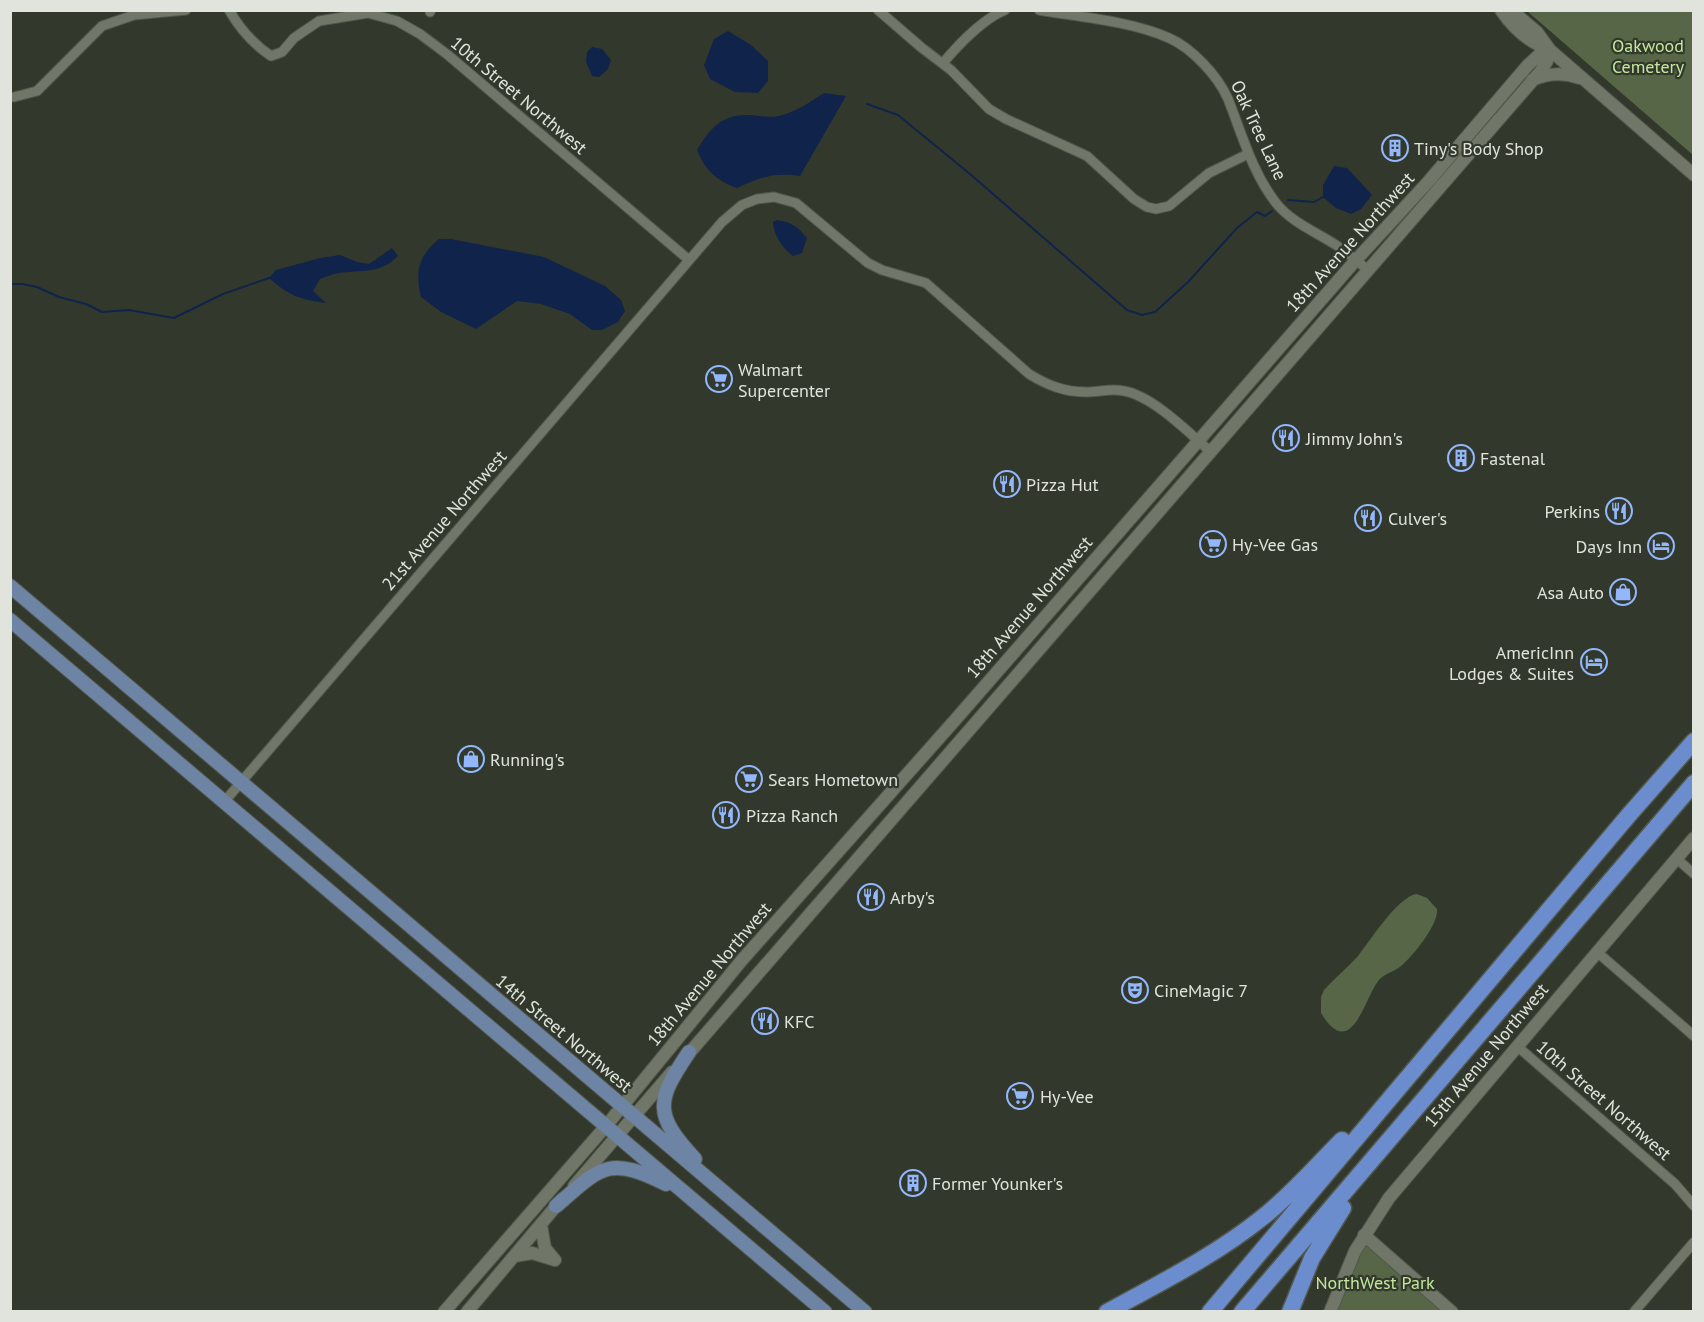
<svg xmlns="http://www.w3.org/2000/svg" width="1704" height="1322" font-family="'PT Sans',sans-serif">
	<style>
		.green { fill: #566646 }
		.water { fill: #10234a }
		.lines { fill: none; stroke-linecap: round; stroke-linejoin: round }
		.stream { stroke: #10234a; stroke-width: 2 }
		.street-casing { stroke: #51574c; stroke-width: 11 }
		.secondary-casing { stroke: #51574c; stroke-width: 14 }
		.primary-casing { stroke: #51574c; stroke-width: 16 }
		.highway-casing { stroke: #51574c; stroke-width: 19 }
		.street { stroke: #707769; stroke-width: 9 }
		.secondary { stroke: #707769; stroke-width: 12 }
		.primary { stroke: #6d84a5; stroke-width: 14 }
		.highway { stroke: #6b8dcd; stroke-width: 16 }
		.labels { text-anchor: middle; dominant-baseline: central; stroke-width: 4.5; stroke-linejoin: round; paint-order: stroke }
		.park-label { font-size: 18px; fill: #c3e89c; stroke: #32392c }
		.street-label { font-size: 18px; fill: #e0e4dc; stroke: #32392c }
		.poi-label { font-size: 18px; fill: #e0e4dc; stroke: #32392c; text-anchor: start }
	</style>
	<rect width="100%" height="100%" fill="#32392c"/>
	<path class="green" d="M1527,11H1693V155Z
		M1417,894L1427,898L1437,909C1439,924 1413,956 1401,966C1395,971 1387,973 1381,978C1366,990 1353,1066 1321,1013V997L1324,990C1335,978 1347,968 1358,956C1370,941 1398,896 1417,894Z
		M1364,1235L1452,1312H1332Z"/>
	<path class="water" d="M728,31L751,45L768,61V81L758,93L735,92L710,79L704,65L714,39Z
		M592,47L602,49L611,60L608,69L599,77L592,76L586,62L587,52Z
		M824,93L846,96L800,176C773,172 762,177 737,188C717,181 705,170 697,150C711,127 722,114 751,115C760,116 770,118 779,116C796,112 810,102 824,93Z
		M1334,166L1347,168L1372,195L1361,209L1351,214L1336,208L1323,197V185Z
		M777,220C792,222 798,227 807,238L802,253L793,256C783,249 773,234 773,222Z
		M439,239H451L544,257L605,286L621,300L625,311L618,322L602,330H592L570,314L541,304L517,301L476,329L441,312L421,297C415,272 418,256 439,239Z
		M392,248L398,256C381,274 361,270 339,273C332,274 326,277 320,279L313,291L326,303C298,299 290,296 269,278L276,270L320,258L340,255L357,262L369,264Z"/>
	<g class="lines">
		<path class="stream" d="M867,104L898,115L970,174L1127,310L1142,315L1155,312L1188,282L1237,228L1257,212L1265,216L1272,211
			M1288,200L1314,202L1323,197
			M10,284H22L37,287L59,297L86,304L102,312L129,310L174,318L223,294L269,278"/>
		<defs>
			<path id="street" d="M229,10C240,29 253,44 271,56L282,52L294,38L319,21L368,13L397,21L420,34L448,55L689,260
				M878,10L922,48L951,70L989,109L1006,119L1087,156L1134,199L1147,207L1156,209L1169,206L1209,173L1248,154
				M1039,10C1080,17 1130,21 1169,38C1192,48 1218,76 1228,99C1242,134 1252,172 1276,203C1291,222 1316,232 1336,245C1347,252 1358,262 1368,270
				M430,12L431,10
				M943,63C958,45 983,19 1005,10
				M14,97L37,91L102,26L134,15L186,10
				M224,802L722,222L742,205L757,199L774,197L796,203L868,263L882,270L926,283L1029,374C1047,385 1064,392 1086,392C1099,392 1111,388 1124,391C1153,396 1189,433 1211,452
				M1676,858L1694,874
				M1597,952L1694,1036
				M1517,1046L1675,1184L1694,1206
				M1634,1312L1694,1242"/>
			<path id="secondary" d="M1501,10C1513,28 1530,43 1550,50
				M1511,10L1537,32L1550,50L1694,175
				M1532,80C1548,73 1563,72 1579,78
				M684,1059L1540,72L1547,61L1550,50
				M574,1186L672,1072
				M541,1225L545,1248L554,1259
				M1364,1235L1452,1312
				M515,1256L532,1253L555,1260
				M444,1312L606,1126L742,960L956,719L1356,260L1428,182L1528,65L1539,55L1550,50
				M467,1312L562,1199
				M1330,1312L1355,1251L1389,1198L1694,838"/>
			<path id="primary" d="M10,586L865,1312
				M10,620L825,1312
				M689,1052C656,1101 653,1114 695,1159
				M556,1206C601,1167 608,1155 666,1184"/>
			<path id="highway" d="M1107,1312C1160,1283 1216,1255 1263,1217C1292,1194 1316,1166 1342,1140
				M1210,1312L1628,816L1694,741
				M1242,1312L1694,783
				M1290,1312L1312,1258L1343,1208"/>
		</defs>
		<use href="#street" class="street-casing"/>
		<use href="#secondary" class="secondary-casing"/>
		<use href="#primary" class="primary-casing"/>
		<use href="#highway" class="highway-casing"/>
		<use href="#street" class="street"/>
		<use href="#secondary" class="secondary"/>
		<use href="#primary" class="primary"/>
		<use href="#highway" class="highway"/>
	</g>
	<defs>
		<symbol id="building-ring" viewBox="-11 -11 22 22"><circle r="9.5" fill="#32392c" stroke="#92b7fd" stroke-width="1.5"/><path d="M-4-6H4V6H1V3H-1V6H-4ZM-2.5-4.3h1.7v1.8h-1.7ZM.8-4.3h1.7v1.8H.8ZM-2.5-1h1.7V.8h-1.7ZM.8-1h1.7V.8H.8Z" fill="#92b7fd"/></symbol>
		<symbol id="supermarket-ring" viewBox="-11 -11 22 22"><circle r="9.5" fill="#32392c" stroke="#92b7fd" stroke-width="1.5"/><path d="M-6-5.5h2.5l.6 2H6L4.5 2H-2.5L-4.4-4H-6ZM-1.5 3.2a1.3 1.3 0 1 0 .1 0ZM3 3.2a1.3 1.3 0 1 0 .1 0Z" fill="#92b7fd"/></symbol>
		<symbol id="restaurant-ring" viewBox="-11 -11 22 22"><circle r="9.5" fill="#32392c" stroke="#92b7fd" stroke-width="1.5"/><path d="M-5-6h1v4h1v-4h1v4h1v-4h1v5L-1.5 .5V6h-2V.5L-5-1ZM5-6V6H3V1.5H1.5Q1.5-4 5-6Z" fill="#92b7fd"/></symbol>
		<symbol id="hotel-ring" viewBox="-11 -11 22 22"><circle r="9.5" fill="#32392c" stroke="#92b7fd" stroke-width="1.5"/><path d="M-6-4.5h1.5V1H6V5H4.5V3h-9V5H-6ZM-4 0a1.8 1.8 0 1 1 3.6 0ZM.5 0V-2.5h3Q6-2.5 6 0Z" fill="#92b7fd"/></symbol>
		<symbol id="shop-ring" viewBox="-11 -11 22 22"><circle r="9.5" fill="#32392c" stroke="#92b7fd" stroke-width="1.5"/><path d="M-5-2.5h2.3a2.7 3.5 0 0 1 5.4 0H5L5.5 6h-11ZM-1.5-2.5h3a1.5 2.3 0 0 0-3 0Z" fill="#92b7fd"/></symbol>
		<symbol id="theatre-ring" viewBox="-11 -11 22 22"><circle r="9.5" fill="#32392c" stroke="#92b7fd" stroke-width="1.5"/><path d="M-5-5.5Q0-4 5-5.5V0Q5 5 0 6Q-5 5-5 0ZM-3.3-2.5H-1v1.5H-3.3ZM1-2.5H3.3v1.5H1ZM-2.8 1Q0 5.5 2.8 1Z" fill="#92b7fd"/></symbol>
	</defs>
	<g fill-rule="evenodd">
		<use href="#building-ring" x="1380" y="133" width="30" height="30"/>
		<use href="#supermarket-ring" x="704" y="364" width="30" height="30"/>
		<use href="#restaurant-ring" x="1271" y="423" width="30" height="30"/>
		<use href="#building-ring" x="1446" y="443" width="30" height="30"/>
		<use href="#restaurant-ring" x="992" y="469" width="30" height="30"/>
		<use href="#restaurant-ring" x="1604" y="496" width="30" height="30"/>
		<use href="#restaurant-ring" x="1353" y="503" width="30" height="30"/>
		<use href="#supermarket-ring" x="1198" y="529" width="30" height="30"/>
		<use href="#hotel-ring" x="1646" y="531" width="30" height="30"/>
		<use href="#shop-ring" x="1608" y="577" width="30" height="30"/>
		<use href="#hotel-ring" x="1579" y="647" width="30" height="30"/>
		<use href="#shop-ring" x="456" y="744" width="30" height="30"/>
		<use href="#supermarket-ring" x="734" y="764" width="30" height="30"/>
		<use href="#restaurant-ring" x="711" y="800" width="30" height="30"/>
		<use href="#restaurant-ring" x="856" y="882" width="30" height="30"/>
		<use href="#theatre-ring" x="1120" y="975" width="30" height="30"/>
		<use href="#restaurant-ring" x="750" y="1006" width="30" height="30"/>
		<use href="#supermarket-ring" x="1005" y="1081" width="30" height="30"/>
		<use href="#building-ring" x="898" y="1168" width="30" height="30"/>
	</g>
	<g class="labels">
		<g class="park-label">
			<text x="1648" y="45">Oakwood<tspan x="1648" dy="21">Cemetery</tspan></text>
			<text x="1375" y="1282">NorthWest Park</text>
		</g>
		<g class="street-label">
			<text transform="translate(519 95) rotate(40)">10th Street Northwest</text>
			<text transform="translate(1259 130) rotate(65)">Oak Tree Lane</text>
			<text transform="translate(1350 242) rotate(-48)">18th Avenue Northwest</text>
			<text transform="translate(444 520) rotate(-49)">21st Avenue Northwest</text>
			<text transform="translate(1029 607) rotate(-49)">18th Avenue Northwest</text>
			<text transform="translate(709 974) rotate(-50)">18th Avenue Northwest</text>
			<text transform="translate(564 1033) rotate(40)">14th Street Northwest</text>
			<text transform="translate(1486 1055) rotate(-50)">15th Avenue Northwest</text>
			<text transform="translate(1604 1100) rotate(41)">10th Street Northwest</text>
		</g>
		<g class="poi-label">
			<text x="1414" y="148">Tiny's Body Shop</text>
			<text x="738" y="369">Walmart<tspan x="738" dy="21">Supercenter</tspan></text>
			<text x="1306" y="438">Jimmy John's</text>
			<text x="1480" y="458">Fastenal</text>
			<text x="1026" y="484">Pizza Hut</text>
			<text x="1600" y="511" text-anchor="end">Perkins</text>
			<text x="1388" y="518">Culver's</text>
			<text x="1232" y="544">Hy-Vee Gas</text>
			<text x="1642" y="546" text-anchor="end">Days Inn</text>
			<text x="1604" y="592" text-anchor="end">Asa Auto</text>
			<text x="1574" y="652" text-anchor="end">AmericInn<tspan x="1574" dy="21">Lodges &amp; Suites</tspan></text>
			<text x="490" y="759">Running's</text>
			<text x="768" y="779">Sears Hometown</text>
			<text x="746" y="815">Pizza Ranch</text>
			<text x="890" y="897">Arby's</text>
			<text x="1154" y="990">CineMagic 7</text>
			<text x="784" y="1021">KFC</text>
			<text x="1040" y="1096">Hy-Vee</text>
			<text x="932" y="1183">Former Younker's</text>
		</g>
	</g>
	<rect width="1704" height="1322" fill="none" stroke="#e0e4dc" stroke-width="24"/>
</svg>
